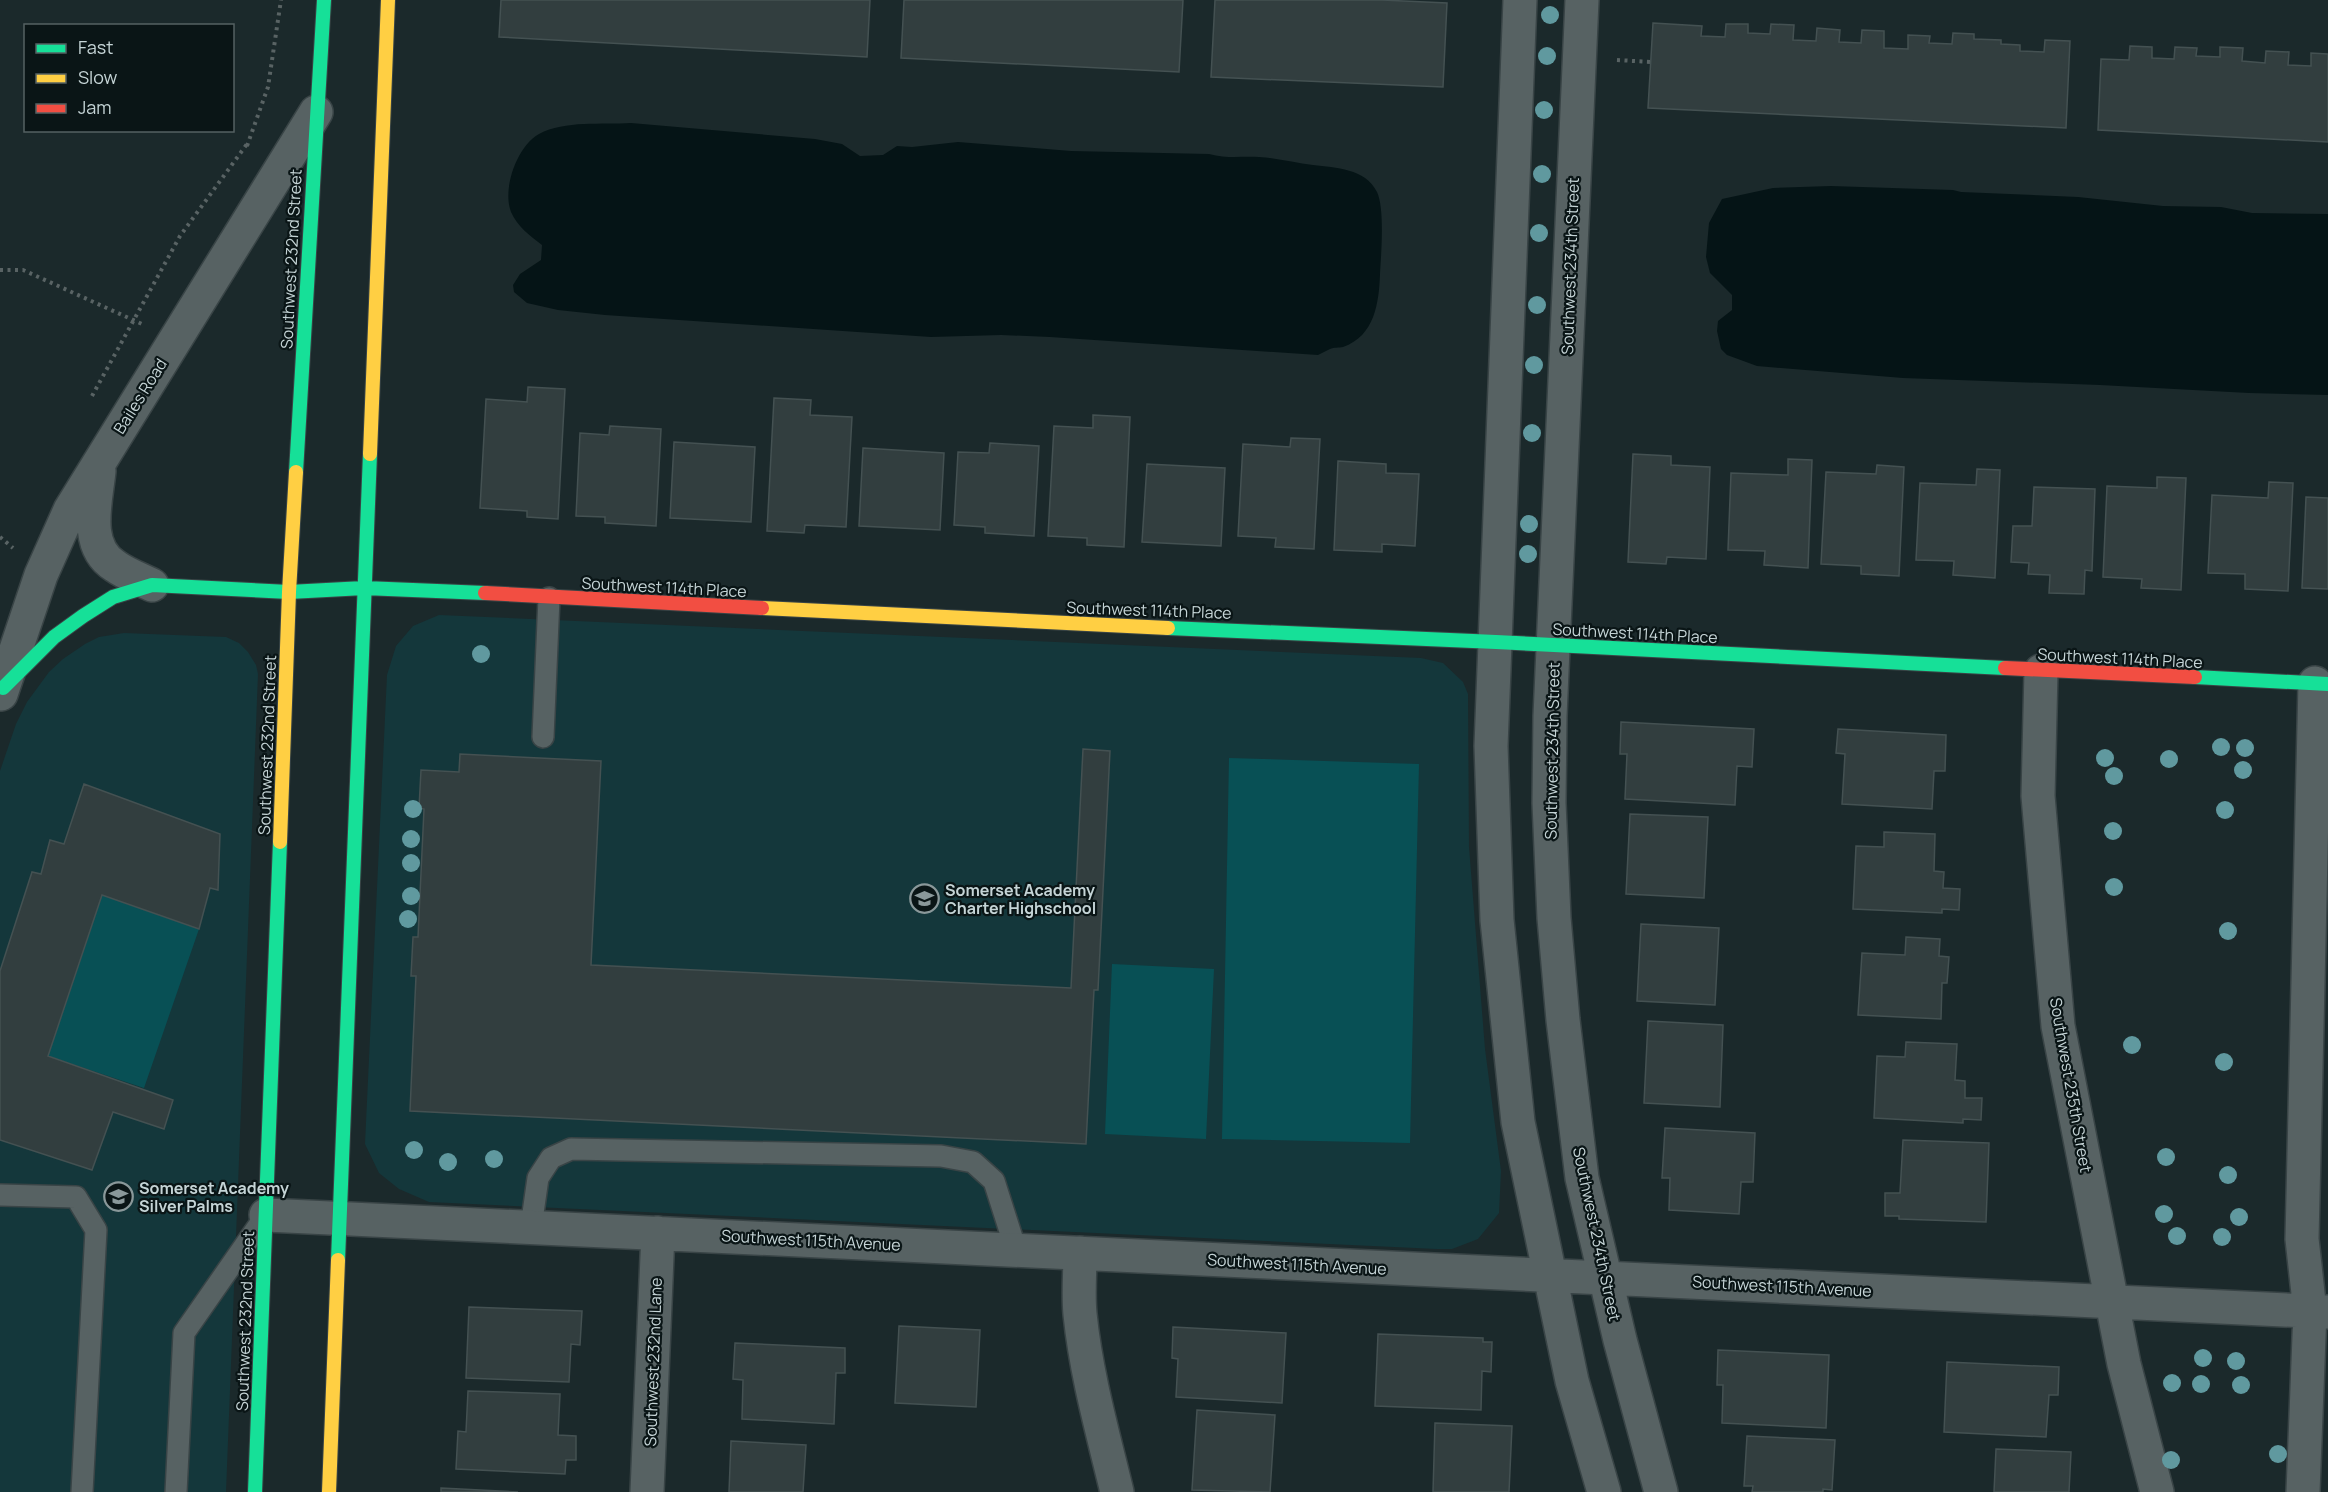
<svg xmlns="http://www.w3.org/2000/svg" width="2328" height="1492" font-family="Manrope,sans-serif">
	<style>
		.built { fill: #14373b }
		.green { fill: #085055 }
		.water { fill: #051416 }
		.building { fill: #323e3f; stroke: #445152; stroke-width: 1.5 }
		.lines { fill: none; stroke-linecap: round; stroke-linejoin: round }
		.lane-casing { stroke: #394446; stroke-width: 24 }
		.street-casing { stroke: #394446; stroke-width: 36 }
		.fast-casing { stroke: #394446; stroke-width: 16 }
		.slow-casing { stroke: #394446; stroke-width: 16 }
		.jam-casing { stroke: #394446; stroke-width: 16 }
		.path { stroke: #596364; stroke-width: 4; stroke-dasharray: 3 4.5; stroke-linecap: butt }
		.lane { stroke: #576263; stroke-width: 21 }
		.street { stroke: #576263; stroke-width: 33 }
		.fast { stroke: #16e098; stroke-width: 14 }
		.slow { stroke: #ffcf43; stroke-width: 14 }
		.jam { stroke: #f24e42; stroke-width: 14 }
		.tree { fill: #60999f }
		.labels { text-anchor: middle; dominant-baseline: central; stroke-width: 4.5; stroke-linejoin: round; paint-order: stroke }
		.street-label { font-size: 16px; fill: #c5d4d6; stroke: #0a1516 }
		.poi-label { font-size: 16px; font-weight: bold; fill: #c5d4d6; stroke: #0a1516; text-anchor: start }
	</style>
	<rect width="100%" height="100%" fill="#1b292b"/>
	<path class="built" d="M439,615L1421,658L1443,663L1463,682L1468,694L1469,847L1485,1049L1501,1171L1499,1213L1478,1239L1452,1249H1437L429,1202L399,1189L379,1173L365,1144L387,675L396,646L413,626Z
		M124,633L226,637L239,643L248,652L256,665L258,674L226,1492H0V771L16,724L27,702L49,672L63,659L85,644L99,637Z"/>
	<path class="green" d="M1229,758L1419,764L1410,1143L1222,1139Z
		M102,895L199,929L144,1088L48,1056Z
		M1112,964L1214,969L1206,1139L1105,1134Z"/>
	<path class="water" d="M631,123L815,139L842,144L860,156L883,155L897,146L912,147L958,142L1071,151L1209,154C1228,159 1241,156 1259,157C1277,158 1295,163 1313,165C1336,168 1365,168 1377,192C1385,209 1381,255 1380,274C1379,302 1375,336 1343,347C1339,348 1334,347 1330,349C1326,351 1322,353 1318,355L1050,337L1001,335L931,337L605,315L558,310L527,303L514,292L513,285L520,274L541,260L542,245C530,236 517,226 511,212C502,189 517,146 539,134C565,120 602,125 631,123Z
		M1831,186L1953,190L1961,192L2078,197L2163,206L2221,207L2252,213L2328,214V395L2249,393L2100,385L1903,378L1757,366L1727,355L1721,349L1717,331L1718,321L1732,310V295L1710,273L1706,257L1709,223L1722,199L1773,188Z"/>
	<path class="building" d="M501,0H870L867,57L499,37Z
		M904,0H1183L1179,72L901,58Z
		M1215,0H1382L1447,3L1443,87L1211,77Z
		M1653,23L1702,26L1701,36L1725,37L1726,24H1748V33L1770,34L1771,24L1794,25L1793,40L1816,41L1817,28L1840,30L1839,42L1861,43L1862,30L1884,31V48L1908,49V35L1930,36L1929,43L1952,44L1953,33L1974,34V39L2001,40V44L2020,45V51L2044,52L2045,40L2070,41L2066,128L1648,108Z
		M2130,46L2152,47V58L2174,59L2175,47L2197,48L2196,56L2220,57V47L2243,48L2242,61L2265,63L2266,51L2289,52L2288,65L2311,66V53L2328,54V142L2098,130L2101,59L2129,60Z
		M528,387L565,389L558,519L527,517V511L480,508L486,399L527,402Z
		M774,398L811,400L810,415L852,417L846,527L805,525L804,533L767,531Z
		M1093,415L1130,417L1124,547L1087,545V538L1048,536L1054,426L1093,428Z
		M610,426L661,429L656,526L605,523V517L576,516L580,433L609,435Z
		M1291,438L1320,439L1314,549L1275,547L1276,538L1238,536L1243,444L1290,447Z
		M674,442L755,447L751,522L670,518Z
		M990,443L1039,446L1034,536L985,533V527L954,525L958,452L989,453Z
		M863,448L944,453L940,530L859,526Z
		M1633,454L1671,456V465L1710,467L1706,559L1667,557L1666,564L1628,562Z
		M1788,459L1812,460L1808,568L1764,565L1765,551L1728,550L1731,473L1788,475Z
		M1338,461L1386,464V473L1419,474L1415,546L1382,544V552L1334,550Z
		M1147,464L1225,468L1221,546L1142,542Z
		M1877,465L1904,467L1899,576L1861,574V566L1821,564L1826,472L1876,474Z
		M1977,469L2000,470L1995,578L1953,575L1954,561L1916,560L1920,483L1976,485Z
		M2157,477L2186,478L2181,590L2141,588L2142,579L2103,577L2107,486L2157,488Z
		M2269,482L2293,483L2288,591L2245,589V574L2208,573L2212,495L2268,498Z
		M2034,487L2095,489L2092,571L2085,570L2084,594L2049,593L2050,575L2028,574L2029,563L2011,562L2013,526H2032Z
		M2306,497L2328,498V589L2302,588Z
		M1621,722L1754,729L1752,767L1737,766L1735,805L1625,799L1627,754H1620Z
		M1838,729L1946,735L1945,771H1934L1932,809L1842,804L1845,754L1836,753Z
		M1083,749L1110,751L1098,990H1094L1086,1144L410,1111L416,976H411L413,937H418L424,809L419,808L421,770L459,772L460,754L601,761L591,965L1071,988Z
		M84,784L220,834L218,890L210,888L199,929L102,895L48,1056L173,1100L164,1129L113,1112L92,1170L0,1140V971L32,872L41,874L50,840L64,844Z
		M1630,814L1708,817L1704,898L1626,894Z
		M1884,832L1935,834L1934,871L1944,872L1943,888L1960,889L1959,910L1942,909V913L1853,909L1856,846L1884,847Z
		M1641,924L1719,928L1715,1005L1637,1001Z
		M1906,937L1940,939L1939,956L1949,957L1947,983H1942L1941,1019L1858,1015L1862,953L1905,955Z
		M1648,1021L1723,1025L1720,1107L1644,1103Z
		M1906,1042L1957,1044L1955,1080L1965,1081V1098H1982L1981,1120L1963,1119V1123L1874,1118L1877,1056L1905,1057Z
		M1665,1128L1755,1133L1753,1182H1741L1739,1214L1669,1210L1670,1178H1662Z
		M1903,1140L1989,1143L1986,1222L1899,1219V1216H1885V1193H1900Z
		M469,1307L582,1311L580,1345L571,1344L569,1382L466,1378Z
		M899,1326L980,1330L976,1407L895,1403Z
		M1173,1327L1286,1333L1282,1403L1176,1397L1178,1359L1172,1358Z
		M1378,1334L1483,1338V1342H1492L1491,1372L1482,1371L1481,1410L1375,1406Z
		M735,1343L845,1348V1373H836L834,1424L742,1419L743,1380L733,1379Z
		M1718,1350L1829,1355L1826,1428L1722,1423L1723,1385H1717Z
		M1947,1362L2059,1367L2058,1395H2049L2046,1437L1944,1432Z
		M468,1391L560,1394L558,1435L576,1436V1460H566L565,1474L456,1469L458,1431L466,1432Z
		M1197,1410L1275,1415L1270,1492L1192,1490Z
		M1435,1423L1512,1426L1509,1492H1433Z
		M1747,1436L1835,1440L1832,1490L1823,1489V1492H1752L1753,1486H1744Z
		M731,1441L806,1445L803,1492H729Z
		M1996,1449L2071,1452L2069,1492H1994Z
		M441,1488L518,1492H441Z"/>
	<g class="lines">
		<defs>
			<path id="lane" d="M543,737L549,598
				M0,1195L76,1197L96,1230L82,1492
				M531,1227L538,1178L551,1158L571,1149L941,1156L973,1162L994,1181L1016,1250
				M176,1492L184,1333L264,1218"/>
			<path id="street" d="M1520,0L1491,746L1497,920L1518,1122L1572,1381L1604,1492
				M1582,0L1550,716L1549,803L1554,918L1563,1020L1582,1178L1620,1340L1661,1492
				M99,471C96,501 83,546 115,566C126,574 140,579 152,585
				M2041,671L2038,796L2058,1026L2124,1364L2157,1492
				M1,694L41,575L70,510L316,112
				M266,1215L2328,1312
				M1080,1253C1080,1273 1078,1294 1080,1314C1086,1374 1103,1434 1117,1492
				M647,1492L658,1233
				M2303,1492L2310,1311L2302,1239L2315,683"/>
			<path id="fast" d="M296,472L324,0
				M1168,628L1496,642L2005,668
				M2195,677L2328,684
				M3,688L54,637L83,616L113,597L152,585L289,592L364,588L485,593
				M338,1260L370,454
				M255,1492L280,842"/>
			<path id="slow" d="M370,454L388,0
				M762,608L1168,628
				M280,842L289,592L296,472
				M329,1492L338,1260"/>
			<path id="jam" d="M485,593L762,608
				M2005,668L2195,677"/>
		</defs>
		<use href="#lane" class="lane-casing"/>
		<use href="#street" class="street-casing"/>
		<use href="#fast" class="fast-casing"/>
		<use href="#slow" class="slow-casing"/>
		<use href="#jam" class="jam-casing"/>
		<path class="path" d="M1617,60L1651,62
			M247,146L268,87L281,0
			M0,270H23L142,324
			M92,396L180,236L247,144
			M0,537L13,548"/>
		<use href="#lane" class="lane"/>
		<use href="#street" class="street"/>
		<use href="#fast" class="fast"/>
		<use href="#slow" class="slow"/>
		<use href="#jam" class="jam"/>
	</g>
	<g class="tree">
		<circle cx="1550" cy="15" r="9"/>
		<circle cx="1547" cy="56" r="9"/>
		<circle cx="1544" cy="110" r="9"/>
		<circle cx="1542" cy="174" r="9"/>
		<circle cx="1539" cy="233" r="9"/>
		<circle cx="1537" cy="305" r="9"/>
		<circle cx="1534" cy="365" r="9"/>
		<circle cx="1532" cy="433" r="9"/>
		<circle cx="1529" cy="524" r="9"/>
		<circle cx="1528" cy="554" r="9"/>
		<circle cx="481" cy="654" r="9"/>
		<circle cx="2221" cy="747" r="9"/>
		<circle cx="2245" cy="748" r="9"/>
		<circle cx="2105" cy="758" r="9"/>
		<circle cx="2169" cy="759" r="9"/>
		<circle cx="2243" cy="770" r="9"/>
		<circle cx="2114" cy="776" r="9"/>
		<circle cx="413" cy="809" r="9"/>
		<circle cx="2225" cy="810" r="9"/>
		<circle cx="2113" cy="831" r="9"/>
		<circle cx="411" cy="839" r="9"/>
		<circle cx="411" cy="863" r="9"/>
		<circle cx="2114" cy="887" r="9"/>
		<circle cx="411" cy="896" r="9"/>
		<circle cx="408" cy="919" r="9"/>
		<circle cx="2228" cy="931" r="9"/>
		<circle cx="2132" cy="1045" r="9"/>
		<circle cx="2224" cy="1062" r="9"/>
		<circle cx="414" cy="1150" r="9"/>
		<circle cx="2166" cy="1157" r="9"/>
		<circle cx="494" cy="1159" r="9"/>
		<circle cx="448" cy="1162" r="9"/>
		<circle cx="2228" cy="1175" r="9"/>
		<circle cx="2164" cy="1214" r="9"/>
		<circle cx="2239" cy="1217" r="9"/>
		<circle cx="2177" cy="1236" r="9"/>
		<circle cx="2222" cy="1237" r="9"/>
		<circle cx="2203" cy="1358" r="9"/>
		<circle cx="2236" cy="1361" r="9"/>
		<circle cx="2172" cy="1383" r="9"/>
		<circle cx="2201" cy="1384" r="9"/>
		<circle cx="2241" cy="1385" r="9"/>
		<circle cx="2278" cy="1454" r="9"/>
		<circle cx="2171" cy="1460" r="9"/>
	</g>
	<defs>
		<symbol id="school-ring" viewBox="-11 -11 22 22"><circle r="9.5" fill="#0a1516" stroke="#8a989a" stroke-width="1.5"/><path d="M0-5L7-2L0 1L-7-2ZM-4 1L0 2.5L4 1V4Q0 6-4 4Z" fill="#8a989a"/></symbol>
	</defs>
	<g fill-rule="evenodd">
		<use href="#school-ring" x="908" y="882" width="33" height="33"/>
		<use href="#school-ring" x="102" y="1180" width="33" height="33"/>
	</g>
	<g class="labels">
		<g class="street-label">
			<text transform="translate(291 259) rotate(-87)">Southwest 232nd Street</text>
			<text transform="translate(1570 266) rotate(-88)">Southwest 234th Street</text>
			<text transform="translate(140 396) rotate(-58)">Bailes Road</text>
			<text transform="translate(664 587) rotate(3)">Southwest 114th Place</text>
			<text transform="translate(1149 610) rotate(2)">Southwest 114th Place</text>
			<text transform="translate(1635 633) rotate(3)">Southwest 114th Place</text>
			<text transform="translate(2120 658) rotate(3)">Southwest 114th Place</text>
			<text transform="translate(267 745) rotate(-88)">Southwest 232nd Street</text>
			<text transform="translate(1552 751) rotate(-89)">Southwest 234th Street</text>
			<text transform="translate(2071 1085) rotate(80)">Southwest 235th Street</text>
			<text transform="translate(1597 1234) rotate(78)">Southwest 234th Street</text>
			<text transform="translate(811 1240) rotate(3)">Southwest 115th Avenue</text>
			<text transform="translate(1297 1264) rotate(3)">Southwest 115th Avenue</text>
			<text transform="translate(1782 1286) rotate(3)">Southwest 115th Avenue</text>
			<text transform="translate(245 1321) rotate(-88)">Southwest 232nd Street</text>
			<text transform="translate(653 1362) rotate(-88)">Southwest 232nd Lane</text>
		</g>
		<g class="poi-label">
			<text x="945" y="890">Somerset Academy<tspan x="945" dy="18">Charter Highschool</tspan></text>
			<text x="139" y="1188">Somerset Academy<tspan x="139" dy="18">Silver Palms</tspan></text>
		</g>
	</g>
	<rect x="24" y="24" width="210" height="108" fill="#0a1516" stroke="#556163" stroke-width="1.5"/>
	<rect x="36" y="44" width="30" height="9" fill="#16e098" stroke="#556163" stroke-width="1.5"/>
	<text x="78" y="54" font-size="18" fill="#c5d4d6">Fast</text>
	<rect x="36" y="74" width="30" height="9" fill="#ffcf43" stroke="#556163" stroke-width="1.5"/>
	<text x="78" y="84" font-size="18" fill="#c5d4d6">Slow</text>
	<rect x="36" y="104" width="30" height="9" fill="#f24e42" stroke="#556163" stroke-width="1.5"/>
	<text x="78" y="114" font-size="18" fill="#c5d4d6">Jam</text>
</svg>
